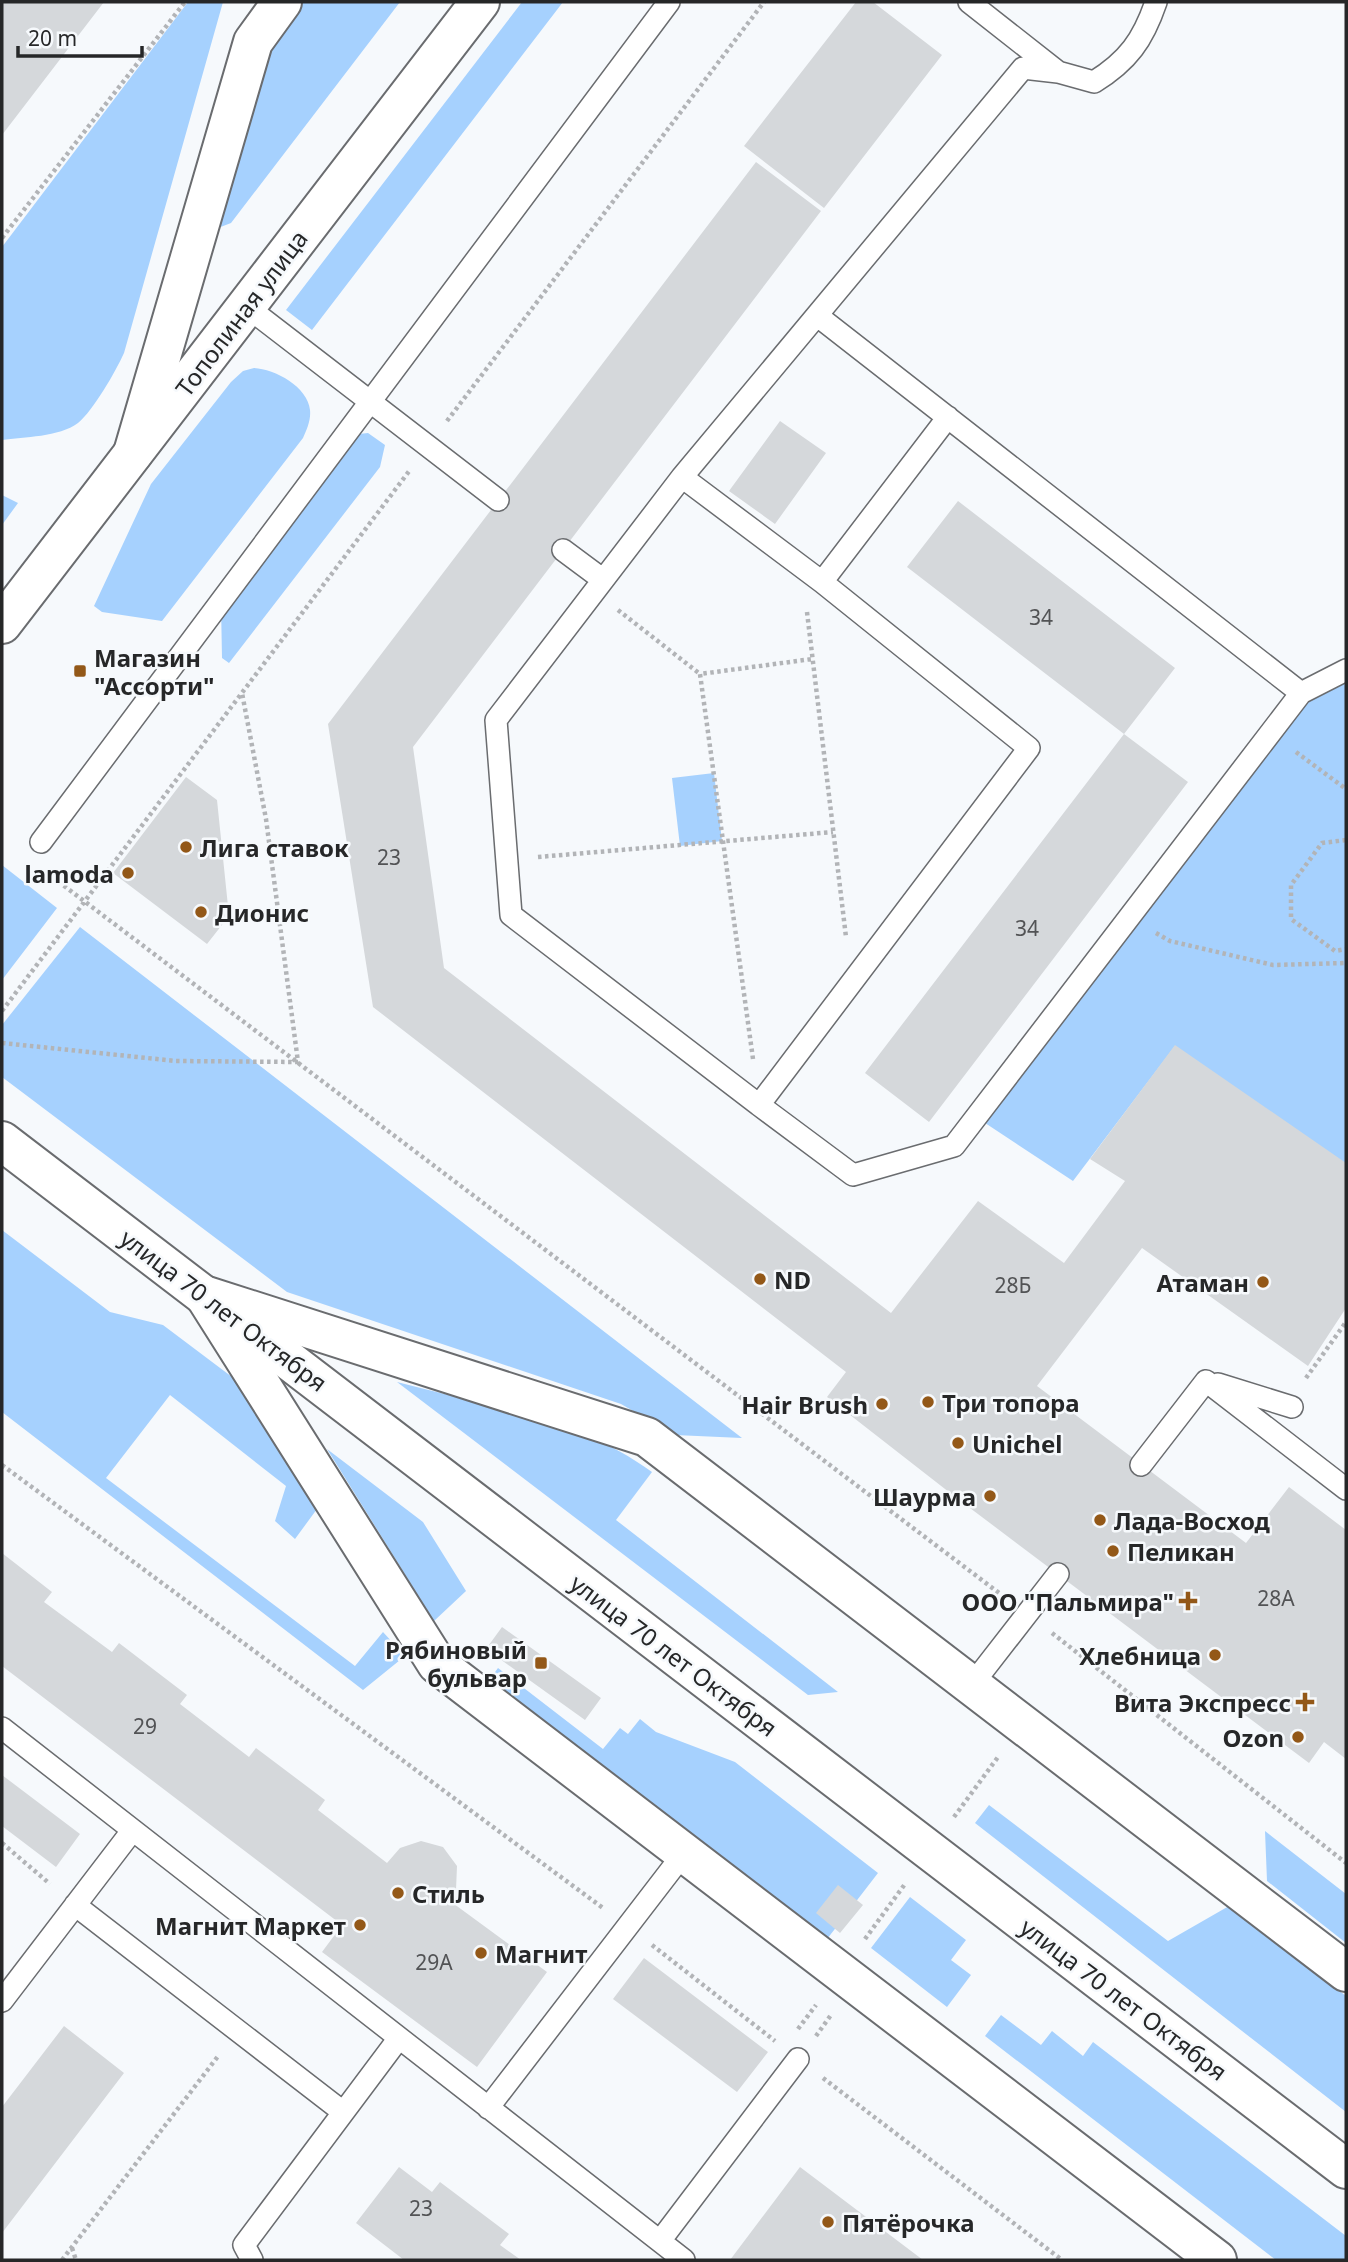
<svg xmlns="http://www.w3.org/2000/svg" width="1348" height="2262" font-family="'Noto Sans',sans-serif">
	<style>
		.green { fill: #a6d1fe }
		.building { fill: #d5d8db }
		.lines { fill: none; stroke-linecap: round; stroke-linejoin: round }
		.lane-casing { stroke: #6a6c6f; stroke-width: 24 }
		.street-casing { stroke: #6a6c6f; stroke-width: 42 }
		.secondary-casing { stroke: #6a6c6f; stroke-width: 42 }
		.path { stroke: #b2b4b7; stroke-width: 4.5; stroke-dasharray: 3.5 3.5; stroke-linecap: butt }
		.lane { stroke: #fff; stroke-width: 21 }
		.street { stroke: #fff; stroke-width: 38 }
		.secondary { stroke: #fff; stroke-width: 38 }
		.poi-dot { fill: #935818; stroke: #f6f9fc; stroke-width: 2.5 }
		.labels { text-anchor: middle; dominant-baseline: central; stroke-width: 5; stroke-linejoin: round; paint-order: stroke }
		.number-label { font-size: 21px; fill: #525355 }
		.street-label { font-size: 24px; fill: #262728; stroke: #f6f9fc }
		.poi-label { font-size: 24px; font-weight: bold; fill: #262728; stroke: #f6f9fc; text-anchor: start }
	</style>
	<rect width="100%" height="100%" fill="#f6f9fc"/>
	<path class="green" d="M188,2H223L124,353C116,371 93,411 78,423C59,437 24,437 2,440V247Z
		M291,2H400L231,223L218,228L261,40Z
		M522,2H563L312,330L286,310Z
		M254,368C275,369 308,387 310,410C311,420 307,429 303,438L162,621L102,612L94,606L151,484L231,382L243,371Z
		M368,433L385,445L380,467L229,663L222,658L221,605L359,434Z
		M2,495L18,503L2,525Z
		M1346,670V1165L1175,1046L1073,1181L976,1117L1301,693Z
		M714,773L722,841L680,846L672,778Z
		M2,865L57,908L2,980Z
		M80,927L742,1438L675,1435L621,1404L287,1292L2,1077V1025Z
		M2,1230L110,1312L163,1325L244,1386L317,1509L295,1539L275,1521L286,1486L170,1395L106,1478L355,1666L383,1632L405,1656L363,1690L2,1412Z
		M397,1382C482,1405 581,1419 652,1472L616,1520L838,1692L808,1695Z
		M327,1449L423,1522L466,1591L434,1621Z
		M498,1668L603,1749L620,1728L628,1734L640,1719L656,1732L735,1762L878,1873L824,1943L487,1683Z
		M989,1805L1168,1941L1229,1906L1346,1996V2112L975,1823Z
		M1265,1831L1346,1894V1943L1267,1881Z
		M910,1897L966,1940L951,1960L971,1975L947,2007L871,1948Z
		M1001,2015L1041,2045L1052,2031L1083,2056L1093,2042L1346,2236V2260H1276L985,2036Z"/>
	<path class="building" d="M2,2H104L2,135Z
		M856,2H873L942,55L824,208L744,146Z
		M756,162L821,211L413,747L444,968L891,1313L978,1201L1064,1263L1125,1181L1090,1159L1175,1045L1346,1163V1308L1308,1366L1142,1248L1037,1386L1246,1543L1289,1487L1346,1530V1759L1324,1742L1309,1763L954,1496L827,1397L846,1372L373,1007L328,724Z
		M780,421L826,453L775,524L729,491Z
		M958,501L1175,668L1124,734L1188,782L929,1122L865,1073L1124,734L907,567Z
		M186,777L217,800L229,916L207,944L113,873Z
		M2,1553L52,1592L44,1602L112,1652L119,1643L187,1695L180,1704L249,1757L256,1748L325,1800L318,1810L387,1863L400,1848L421,1841L443,1847L457,1866L456,1890L450,1901L547,1972L477,2067L322,1952L342,1925L2,1666Z
		M502,1627L601,1698L585,1720L486,1649Z
		M2,1775L80,1834L56,1867L2,1826Z
		M838,1885L863,1905L840,1933L816,1913Z
		M644,1958L768,2052L737,2092L613,1999Z
		M64,2026L124,2073L2,2233V2107Z
		M399,2167L432,2192L440,2182L509,2234L500,2245L521,2260H404L356,2223Z
		M800,2167L923,2260H730Z"/>
	<g class="lines">
		<defs>
			<path id="lane" d="M969,2L1058,72
				M246,306L498,500
				M819,317L1301,693
				M948,417L822,582L1029,748L759,1105L511,915L496,720L682,477L1023,68L1058,72L1094,82C1128,61 1143,40 1156,2
				M682,477L822,582
				M563,550L602,579
				M41,842L669,2
				M759,1105L853,1175L954,1146L1301,693L1346,670
				M1218,1384L1292,1407
				M1141,1465L1206,1381L1346,1489
				M971,1686L1058,1574
				M2,1728L684,2260
				M75,1905L343,2112
				M2,2001L132,1831
				M488,2108L684,1853
				M660,2241L798,2059
				M252,2260L244,2245L399,2038"/>
			<path id="street" d="M133,453L253,42L282,2
				M207,1296L647,1437L1346,1972
				M206,1298L437,1664L1217,2260"/>
			<path id="secondary" d="M2,624L480,2
				M2,1141L1346,2169"/>
		</defs>
		<use href="#lane" class="lane-casing"/>
		<use href="#street" class="street-casing"/>
		<use href="#secondary" class="secondary-casing"/>
		<path class="path" d="M2,238L185,2
			M447,421L764,2
			M618,610L700,674
			M807,612L846,937
			M1296,752L1346,789
			M1346,840L1322,843L1291,885V919L1335,951L1346,949
			M538,857L833,832
			M47,873L1003,1596
			M1156,933L1170,941L1273,965L1346,963
			M2,1011L410,470
			M2,1043L176,1061L298,1062L266,819L242,693
			M753,1059L700,674L812,659
			M1306,1378L1346,1322
			M2,1465L603,1908
			M1052,1633L1346,1863
			M954,1817L998,1757
			M2,1843L50,1884
			M865,1939L905,1884
			M652,1945L775,2041
			M798,2029L816,2005
			M816,2036L831,2015
			M823,2078L1062,2260
			M72,2248L76,2260
			M62,2260L219,2055"/>
		<use href="#lane" class="lane"/>
		<use href="#street" class="street"/>
		<use href="#secondary" class="secondary"/>
	</g>
	<g class="poi-dot">
		<rect x="73" y="664" width="14" height="14" rx="3.5"/>
		<circle cx="186" cy="847" r="7"/>
		<circle cx="128" cy="873" r="7"/>
		<circle cx="201" cy="912" r="7"/>
		<circle cx="760" cy="1279" r="7"/>
		<circle cx="1263" cy="1282" r="7"/>
		<circle cx="928" cy="1402" r="7"/>
		<circle cx="882" cy="1404" r="7"/>
		<circle cx="958" cy="1443" r="7"/>
		<circle cx="990" cy="1496" r="7"/>
		<circle cx="1100" cy="1520" r="7"/>
		<circle cx="1113" cy="1551" r="7"/>
		<path d="M1184.5 1590.5h7v7h7v7h-7v7h-7v-7h-7v-7h7z"/>
		<circle cx="1215" cy="1655" r="7"/>
		<rect x="534" y="1656" width="14" height="14" rx="3.5"/>
		<path d="M1301.5 1691.5h7v7h7v7h-7v7h-7v-7h-7v-7h7z"/>
		<circle cx="1298" cy="1737" r="7"/>
		<circle cx="398" cy="1893" r="7"/>
		<circle cx="360" cy="1925" r="7"/>
		<circle cx="481" cy="1953" r="7"/>
		<circle cx="828" cy="2222" r="7"/>
	</g>
	<g class="labels">
		<g class="number-label">
			<text x="1041" y="617">34</text>
			<text x="389" y="857">23</text>
			<text x="1027" y="928">34</text>
			<text x="1013" y="1285">28Б</text>
			<text x="1276" y="1598">28А</text>
			<text x="145" y="1726">29</text>
			<text x="434" y="1962">29А</text>
			<text x="421" y="2208">23</text>
		</g>
		<g class="street-label">
			<text transform="translate(241 313) rotate(-53)">Тополиная улица</text>
			<text transform="translate(224 1310) rotate(37)">улица 70 лет Октября</text>
			<text transform="translate(674 1655) rotate(37)">улица 70 лет Октября</text>
			<text transform="translate(1124 1999) rotate(37)">улица 70 лет Октября</text>
		</g>
		<g class="poi-label">
			<text x="94" y="657">Магазин<tspan x="94" dy="28">"Ассорти"</tspan></text>
			<text x="200" y="847">Лига ставок</text>
			<text x="114" y="873" text-anchor="end">lamoda</text>
			<text x="215" y="912">Дионис</text>
			<text x="774" y="1279">ND</text>
			<text x="1249" y="1282" text-anchor="end">Атаман</text>
			<text x="942" y="1402">Три топора</text>
			<text x="868" y="1404" text-anchor="end">Hair Brush</text>
			<text x="972" y="1443">Unichel</text>
			<text x="976" y="1496" text-anchor="end">Шаурма</text>
			<text x="1114" y="1520">Лада-Восход</text>
			<text x="1127" y="1551">Пеликан</text>
			<text x="1174" y="1601" text-anchor="end">ООО "Пальмира"</text>
			<text x="527" y="1649" text-anchor="end">Рябиновый<tspan x="527" dy="28">бульвар</tspan></text>
			<text x="1201" y="1655" text-anchor="end">Хлебница</text>
			<text x="1291" y="1702" text-anchor="end">Вита Экспресс</text>
			<text x="1284" y="1737" text-anchor="end">Ozon</text>
			<text x="412" y="1893">Стиль</text>
			<text x="346" y="1925" text-anchor="end">Магнит Маркет</text>
			<text x="495" y="1953">Магнит</text>
			<text x="842" y="2222">Пятёрочка</text>
		</g>
	</g>
	<rect width="1348" height="2262" fill="none" stroke="#262728" stroke-width="7"/>
	<path d="M18 46v10h124v-10" fill="none" stroke="#262728" stroke-width="3.5"/>
	<text x="28" y="46" font-size="21" fill="#262728" stroke="#f6f9fc" stroke-width="5" paint-order="stroke">20 m</text>
</svg>
